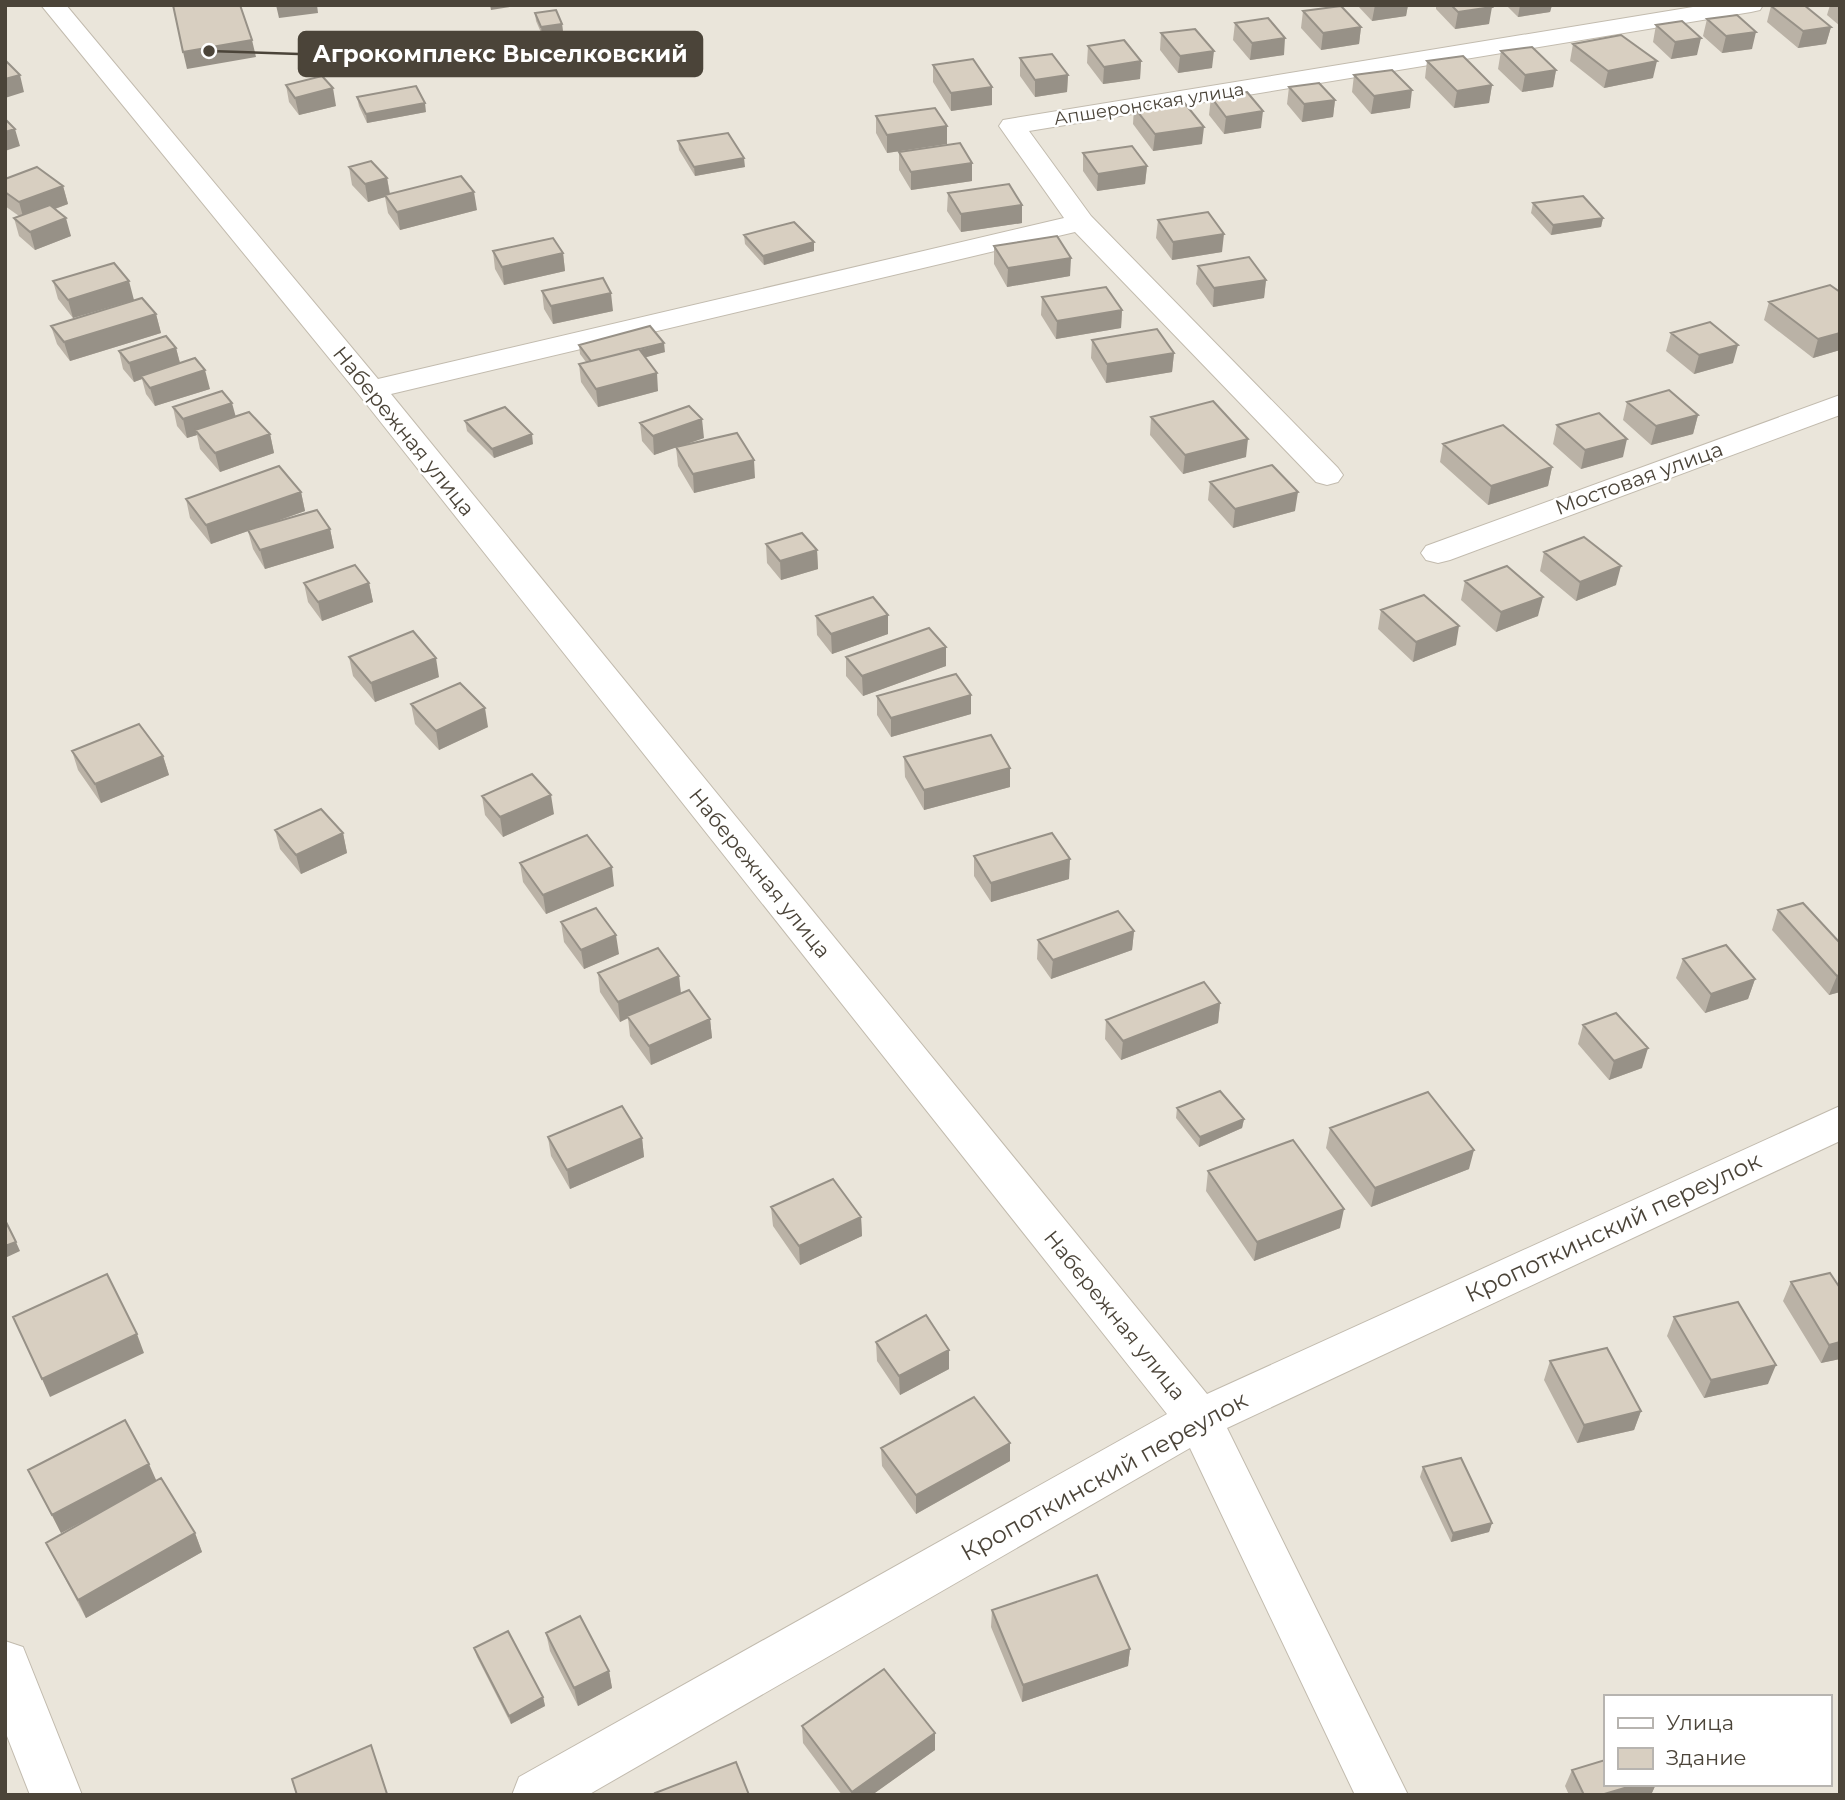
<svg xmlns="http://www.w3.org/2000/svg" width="1845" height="1800" font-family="Montserrat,sans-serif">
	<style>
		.residential { fill: #eae5da; fill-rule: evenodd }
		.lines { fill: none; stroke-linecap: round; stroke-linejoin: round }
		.minor-casing { stroke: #c2bbae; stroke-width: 2 }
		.minor { fill: #fff; fill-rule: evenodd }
		.wall { fill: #bab2a6 }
		.shaded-wall { fill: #979187 }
		.building { fill: #d8cfc1; stroke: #979187; stroke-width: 2 }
		.labels { text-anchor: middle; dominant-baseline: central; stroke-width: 5; stroke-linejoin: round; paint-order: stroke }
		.far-street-label { font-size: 18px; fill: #4b4439; stroke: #fff }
		.street-label { font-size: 21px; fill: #4b4439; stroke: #fff }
		.near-street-label { font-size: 24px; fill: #4b4439; stroke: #fff }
		.leader { fill: none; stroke: #4b4439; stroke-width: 2.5 }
		.callout-dot { fill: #4b4439; stroke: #fff; stroke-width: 2.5 }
		.callout { fill: #4b4439; stroke: #4b4439; stroke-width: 2.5 }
		.callout-label { font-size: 23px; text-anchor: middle; font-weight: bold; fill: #fff }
	</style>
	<rect width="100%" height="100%" fill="#f6f3ec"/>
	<path class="residential" d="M5,5H1840V1795H5ZM1605,1697H1829V1784H1605Z"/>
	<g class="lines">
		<defs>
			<path id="minor" d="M41,5H66L378,379L1064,218L999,126L1003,120L1705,5H1763L1760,10L1751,12L1029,131L1091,216L1338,468L1343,475L1338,482L1327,485L1316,482L1075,232L391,394L1207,1394L1840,1106V1141L1227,1428L1408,1795H1355L1190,1448L588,1795H512L519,1777L1167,1414L360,396Z
				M1840,395V415L1450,560L1438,563L1426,560L1421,553L1426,546Z
				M5,1641L23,1647L82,1795H30L5,1731Z"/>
		</defs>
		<use href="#minor" class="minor-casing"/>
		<use href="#minor" class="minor"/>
	</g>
	<path class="wall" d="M1357,5H1408L1406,16L1372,21Z
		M1436,5H1490L1489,24L1455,29L1436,9Z
		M1506,5H1552L1550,12L1518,17Z
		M1830,5H1840V26L1827,15Z
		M1771,6L1831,27L1826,44L1798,48L1767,22Z
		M1303,11L1361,27L1359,44L1321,50L1301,28Z
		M535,13L562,24L563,32L542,35L536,21Z
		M1707,19L1752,49L1722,53L1703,36Z
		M1235,23L1284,55L1250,60L1233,40Z
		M1656,25L1697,55L1671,59L1653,42Z
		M1161,33L1212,68L1178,73L1160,50Z
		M1573,44L1653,78L1604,88L1570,61Z
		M1088,46L1141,61L1140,79L1103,84L1087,63Z
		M1501,51L1556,70L1553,87L1522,92L1498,69Z
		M1020,58L1068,75L1067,92L1035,97L1020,76Z
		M1427,61L1492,85L1489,103L1454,108L1425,78Z
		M933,65L992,87V105L951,111L933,82Z
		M1354,75L1410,108L1371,114L1352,92Z
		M286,85L336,106L299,115L289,102Z
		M1289,87L1335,100L1333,117L1302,122L1287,104Z
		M357,97L426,112L367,123L359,106Z
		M1211,97L1261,128L1224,134L1209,115Z
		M1134,107L1202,144L1153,151L1133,124Z
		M876,116L947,126V144L887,153L876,133Z
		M678,141L745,167L695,176L679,150Z
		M899,152L972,163V181L911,190L899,170Z
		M1083,153L1147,166L1145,184L1097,191L1083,171Z
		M349,167L387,178L390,193L477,210L400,230L388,213L385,197L368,202L352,185Z
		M5,179L63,186L68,204L55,209L71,236L35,250L19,236L14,218L19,216L5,206Z
		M948,193L1022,223L961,232L947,211Z
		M1533,203L1603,218L1601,227L1551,235L1531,213Z
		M1158,220L1222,252L1172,260L1156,238Z
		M744,235L814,242V251L764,265L745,244Z
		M994,246L1070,276L1007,287L994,264Z
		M493,251L563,253L565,271L504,285L495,269Z
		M1198,266L1266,280L1264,298L1213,307L1196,284Z
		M53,281L134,300L73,318L58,299Z
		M542,291L613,311L553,324L544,309Z
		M1840,292V350L1813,358L1764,320L1769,302Z
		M1042,297L1122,310L1121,328L1056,339L1041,315Z
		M156,314L161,333L70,361L57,344L51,326Z
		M1671,333L1733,363L1694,374L1666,351Z
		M1092,340L1174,353L1172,372L1106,383L1091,358Z
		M579,345L665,352L645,357L658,391L598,407L581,382L579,364L586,362L580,354Z
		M176,348L180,363L210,389L155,406L146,394L142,379L134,382L123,369L119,351Z
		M1627,402L1698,415L1693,434L1651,445L1623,420Z
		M173,407L270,434L274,453L220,472L200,449L197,435L187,438L177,426Z
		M1151,417L1246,457L1183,474L1150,435Z
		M465,421L533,444L494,458L467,431Z
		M640,423L704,438L678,447L755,478L694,493L678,466L676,447L654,455L642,441Z
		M1557,425L1623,457L1581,469L1553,444Z
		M1443,444L1552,467L1548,486L1488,505L1440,462Z
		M1210,482L1295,511L1233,528L1208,500Z
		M301,492L305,511L261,527L330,529L334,548L265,569L253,549L248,531L211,544L190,518L186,499Z
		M766,544L817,550L818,569L781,580L767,563Z
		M1544,552L1616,585L1576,601L1540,571Z
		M1465,581L1538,616L1496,632L1461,600Z
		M304,583H369L373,602L322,621L308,602Z
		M1381,610L1456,645L1413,662L1378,629Z
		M816,616L888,634L832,654L817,635Z
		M349,657L439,677L375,702L353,676Z
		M846,657L946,666L863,696L846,676Z
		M971,695V714L891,737L877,715V696Z
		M411,704L488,727L439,750L415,724Z
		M72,751L163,756L169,775L101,803L78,770Z
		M904,757L1010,787L924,810L905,777Z
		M482,796L554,814L503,837L485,815Z
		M275,830L343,833L347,853L301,874L280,849Z
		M974,856L1069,879L991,902L974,876Z
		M520,863L614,886L546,914L523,882Z
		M1778,910L1840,943V992L1829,995L1772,930Z
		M561,922L619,954L584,969L564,942Z
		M1134,931L1132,950L1051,979L1037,959L1038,940Z
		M1683,959L1755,979L1748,999L1705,1013L1676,978Z
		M598,973L679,976L681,993L710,1019L712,1038L651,1065L630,1036L628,1018L620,1022L600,992Z
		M1220,1003L1218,1023L1121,1060L1105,1039L1106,1020Z
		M1583,1025L1642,1068L1609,1080L1578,1044Z
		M1177,1108L1244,1119L1242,1128L1199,1147L1176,1118Z
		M1330,1128L1469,1169L1371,1207L1326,1148Z
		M548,1137L642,1138L644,1157L570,1189L551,1156Z
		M1208,1171L1340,1228L1254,1261L1206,1191Z
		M771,1207L861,1217L862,1236L800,1265L773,1226Z
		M1791,1282L1840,1288V1359L1821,1363L1783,1301Z
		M1674,1317L1768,1384L1704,1398L1667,1336Z
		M876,1342L949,1369L900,1395L877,1361Z
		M1550,1361L1641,1411L1634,1430L1577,1443L1544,1380Z
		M881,1448L1010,1461L916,1514L882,1466Z
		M1423,1467L1492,1523L1489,1532L1451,1542L1420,1477Z
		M28,1470L156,1481L195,1533L202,1552L86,1618L46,1543L107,1509L61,1533Z
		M992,1610L1130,1649L1128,1666L1022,1702L991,1627Z
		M546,1633L609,1671L612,1688L578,1706L550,1651Z
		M474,1648L543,1697L545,1706L511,1724L477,1657Z
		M802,1726L935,1733V1750L872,1795H842L803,1743Z
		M1572,1770L1605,1784H1656L1651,1795H1569L1565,1786Z"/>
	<path class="shaded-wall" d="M276,5H317L318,13L279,18Z
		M490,5H522L491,10Z
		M1375,5H1408L1406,16L1372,21Z
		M1520,5H1552L1550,12L1518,17Z
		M1492,7L1489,24L1455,29L1458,12Z
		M562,24L563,32L542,35L541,27Z
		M1361,27L1359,44L1321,50L1323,33Z
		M1831,27L1826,44L1798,48L1803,31Z
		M1756,32L1752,49L1722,53L1726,36Z
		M1285,38L1284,55L1250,60L1252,43Z
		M1701,38L1697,55L1671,59L1675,42Z
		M252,40L256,57L187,69L183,52Z
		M1214,51L1212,68L1178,73L1180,56Z
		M1141,61L1140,79L1103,84L1104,67Z
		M1657,61L1653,78L1604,88L1608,71Z
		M1556,70L1553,87L1522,92L1525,75Z
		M20,75L24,92L5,98V79Z
		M1068,75L1067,92L1035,97V80Z
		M1492,85L1489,103L1454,108L1457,91Z
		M992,87V105L951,111V93Z
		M333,88L336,106L299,115L295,98Z
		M1412,90L1410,108L1371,114L1374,96Z
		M1335,100L1333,117L1302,122L1304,104Z
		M425,103L426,112L367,123L366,114Z
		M1263,111L1261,128L1224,134L1226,117Z
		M947,126V144L887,153V135Z
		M1204,127L1202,144L1153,151L1155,134Z
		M15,129L20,146L5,151V132Z
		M744,158L745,167L695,176L694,167Z
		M972,163V181L911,190V172Z
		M1147,166L1145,184L1097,191L1098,174Z
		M387,178L390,196L385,195V197L368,202L365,184Z
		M63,186L68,204L24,220L19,202Z
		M474,192L477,210L400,230L397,212Z
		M1022,205V223L961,232V214Z
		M66,218L71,236L35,250L30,232Z
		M1603,218L1601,227L1551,235L1553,225Z
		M1224,234L1222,252L1172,260L1173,242Z
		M814,242V251L764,265L763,256Z
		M563,253L565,271L504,285L502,267Z
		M1071,258L1070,276L1007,287L1008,268Z
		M1266,280L1264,298L1213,307L1214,288Z
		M129,281L134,300L73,318L68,300Z
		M611,293L613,311L553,324L551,306Z
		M1122,310L1121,328L1056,339L1057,321Z
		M156,314L161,333L70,361L64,342Z
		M1840,333V350L1813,358L1818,339Z
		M664,343L665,352L593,372L592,363Z
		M1738,345L1733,363L1694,374L1699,355Z
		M176,348L181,367L141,376L142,379L134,382L129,363Z
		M1174,353L1172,372L1106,383L1107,364Z
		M205,370L210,389L155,406L150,388Z
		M657,373L658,391L598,407L596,389Z
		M232,403L237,421L195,430L197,435L187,438L183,419Z
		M1698,415L1693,434L1651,445L1656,426Z
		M702,419L704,438L654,455L653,436Z
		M270,434L274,453L220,472L215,453Z
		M532,434L533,444L494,458L492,449Z
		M1248,439L1246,457L1183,474L1185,455Z
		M1627,439L1623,457L1581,469L1585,450Z
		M754,460L755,478L694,493L693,474Z
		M1552,467L1548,486L1488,505L1491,486Z
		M301,492L305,511L211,544L206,525Z
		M1298,492L1295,511L1233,528L1235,509Z
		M330,529L334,548L265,569L260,550Z
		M817,550L818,569L781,580L780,561Z
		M1621,566L1616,585L1576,601L1580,582Z
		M369,583L373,602L322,621L318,602Z
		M1543,597L1538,616L1496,632L1501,612Z
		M888,615V634L832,654L831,634Z
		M1459,626L1456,645L1413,662L1416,642Z
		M946,647V666L863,696L862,676Z
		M436,658L439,677L375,702L371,683Z
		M971,695V714L891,737V718Z
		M485,708L488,727L439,750L436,731Z
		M163,756L169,775L101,803L95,784Z
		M1010,768V787L924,810V790Z
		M551,795L554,814L503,837L500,817Z
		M343,833L347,853L301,874L296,855Z
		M1070,859L1069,879L991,902V883Z
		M612,867L614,886L546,914L543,895Z
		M1134,931L1132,950L1051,979L1053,960Z
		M616,935L619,954L584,969L581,950Z
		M1840,975V992L1829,995L1837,976Z
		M679,976L681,996L627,1016L628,1018L620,1022L618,1002Z
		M1755,979L1748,999L1705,1013L1711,994Z
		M1220,1003L1218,1023L1121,1060L1123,1041Z
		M710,1019L712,1038L651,1065L649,1046Z
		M1648,1048L1642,1068L1609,1080L1614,1061Z
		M1244,1119L1242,1128L1199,1147L1200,1137Z
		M642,1138L644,1157L570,1189L567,1170Z
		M1474,1150L1469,1169L1371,1207L1375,1188Z
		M1344,1209L1340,1228L1254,1261L1257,1242Z
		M861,1217L862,1236L800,1265L799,1246Z
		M16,1242L20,1251L5,1258V1246Z
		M137,1334L144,1353L50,1397L42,1379Z
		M1840,1342V1359L1821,1363L1829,1345Z
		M949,1350V1369L900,1395L899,1376Z
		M1776,1365L1768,1384L1704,1398L1711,1380Z
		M1641,1411L1634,1430L1577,1443L1584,1425Z
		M1010,1443V1461L916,1514V1495Z
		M149,1464L157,1482L61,1533L52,1515Z
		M1492,1523L1489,1532L1451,1542L1453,1533Z
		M195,1533L202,1552L86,1618L78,1600Z
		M1130,1649L1128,1666L1022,1702L1023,1685Z
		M609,1671L612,1688L578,1706L574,1688Z
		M543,1697L545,1706L511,1724L509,1716Z
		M935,1733V1750L872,1795H852V1792Z
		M1638,1784H1656L1651,1795H1601Z"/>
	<path class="building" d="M173,5H240L252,40L183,52Z
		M1451,5H1490L1492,7L1458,12Z
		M1804,5L1831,27L1803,31L1771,6Z
		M1341,6L1361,27L1323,33L1303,11Z
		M556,10L562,24L541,27L535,13Z
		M1737,15L1756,32L1726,36L1707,19Z
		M1268,18L1285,38L1252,43L1235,23Z
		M1682,21L1701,38L1675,42L1656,25Z
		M1195,29L1214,51L1180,56L1161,33Z
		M1621,35L1657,61L1608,71L1573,44Z
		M1124,40L1141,61L1104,67L1088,46Z
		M1532,47L1556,70L1525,75L1501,51Z
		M1052,54L1068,75L1035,80L1020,58Z
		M1463,56L1492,85L1457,91L1427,61Z
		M973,59L992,87L951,93L933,65Z
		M5,60L20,75L5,79Z
		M1392,70L1412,90L1374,96L1354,75Z
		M322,76L333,88L295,98L286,85Z
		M1319,83L1335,100L1304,104L1289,87Z
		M416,86L425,103L366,114L357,97Z
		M1247,92L1263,111L1226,117L1211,97Z
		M1182,100L1204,127L1155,134L1134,107Z
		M935,108L947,126L887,135L876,116Z
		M5,119L15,129L5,132Z
		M728,133L744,158L694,167L678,141Z
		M960,143L972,163L911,172L899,152Z
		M1132,146L1147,166L1098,174L1083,153Z
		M371,161L387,178L365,184L349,167Z
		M37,167L63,186L19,202L5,192V179Z
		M461,176L474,192L397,212L385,195Z
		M1009,184L1022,205L961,214L948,193Z
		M1583,196L1603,218L1553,225L1533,203Z
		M50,205L66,218L30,232L14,218Z
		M1208,212L1224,234L1173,242L1158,220Z
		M794,222L814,242L763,256L744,235Z
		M1057,236L1071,258L1008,268L994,246Z
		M553,238L563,253L502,267L493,251Z
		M1249,257L1266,280L1214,288L1198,266Z
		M114,263L129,281L68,300L53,281Z
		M603,278L611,293L551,306L542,291Z
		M1830,285L1840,292V333L1818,339L1769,302Z
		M1106,287L1122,310L1057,321L1042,297Z
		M142,298L156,314L64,342L51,326Z
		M1710,322L1738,345L1699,355L1671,333Z
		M650,326L664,343L591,361L579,345Z
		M1157,329L1174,353L1107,364L1092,340Z
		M166,336L176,348L129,363L119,351Z
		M639,349L657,373L596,389L579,364Z
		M195,358L205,370L150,388L141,376Z
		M1669,390L1698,415L1656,426L1627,402Z
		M222,391L232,403L183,419L173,407Z
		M1213,401L1248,439L1185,455L1151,417Z
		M689,406L702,419L653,436L640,423Z
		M505,407L532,434L492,449L465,421Z
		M249,412L270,434L215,453L195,430Z
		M1599,413L1627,439L1585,450L1557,425Z
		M1503,425L1552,467L1491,486L1443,444Z
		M737,433L754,460L693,474L676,447Z
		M1272,465L1298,492L1235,509L1210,482Z
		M279,466L301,492L206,525L186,499Z
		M317,510L330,529L260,550L248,530Z
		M802,533L817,550L780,561L766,544Z
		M1584,537L1621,566L1580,582L1544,552Z
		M355,565L369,583L318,602L304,583Z
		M1507,566L1543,597L1501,612L1465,581Z
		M1424,595L1459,626L1416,642L1381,610Z
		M873,597L888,615L831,634L816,616Z
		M929,628L946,647L862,676L846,657Z
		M413,631L436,658L371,683L349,657Z
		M956,674L971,695L891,718L877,696Z
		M460,683L485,708L436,731L411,704Z
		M139,724L163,756L95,784L72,751Z
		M991,735L1010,768L924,790L904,757Z
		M532,774L551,795L500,817L482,796Z
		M321,809L343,833L296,855L275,830Z
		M1052,833L1070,859L991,883L974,856Z
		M587,835L612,867L543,895L520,863Z
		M1803,903L1840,943V975L1837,976L1778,910Z
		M596,908L616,935L581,950L561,922Z
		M1118,911L1134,931L1053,960L1038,940Z
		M1726,945L1755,979L1711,994L1683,959Z
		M658,948L679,976L618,1002L598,973Z
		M1204,982L1220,1003L1123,1041L1106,1020Z
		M689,990L710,1019L649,1046L627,1016Z
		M1616,1013L1648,1048L1614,1061L1583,1025Z
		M1220,1091L1244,1119L1200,1137L1177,1108Z
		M1428,1092L1474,1150L1375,1188L1330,1128Z
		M622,1106L642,1138L567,1170L548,1137Z
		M1293,1140L1344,1209L1257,1242L1208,1171Z
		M833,1179L861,1217L799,1246L771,1207Z
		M5,1220L16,1242L5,1246Z
		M1830,1273L1840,1288V1342L1829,1345L1791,1282Z
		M107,1274L137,1334L42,1379L13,1317Z
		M1738,1302L1776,1365L1711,1380L1674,1317Z
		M926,1315L949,1350L899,1376L876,1342Z
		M1607,1348L1641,1411L1584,1425L1550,1361Z
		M974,1397L1010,1443L916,1495L881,1448Z
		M125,1420L149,1464L52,1515L28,1470Z
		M1461,1458L1492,1523L1453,1533L1423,1467Z
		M161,1478L195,1533L78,1600L46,1543Z
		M1097,1575L1130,1649L1023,1685L992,1610Z
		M580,1616L609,1671L574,1688L546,1633Z
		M508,1631L543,1697L509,1716L474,1648Z
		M884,1669L935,1733L852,1792L802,1726Z
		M371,1745L387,1794L297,1795L292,1779Z
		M1605,1760V1784H1638L1601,1795H1584L1572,1770Z
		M736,1762L749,1795H656L655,1793Z"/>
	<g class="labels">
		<g class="far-street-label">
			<text transform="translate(1149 104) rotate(-9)">Апшеронская улица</text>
		</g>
		<g class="street-label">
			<text transform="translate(404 431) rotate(51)">Набережная улица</text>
			<text transform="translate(1639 478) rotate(-20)">Мостовая улица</text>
			<text transform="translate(760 873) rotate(51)">Набережная улица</text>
			<text transform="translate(1115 1315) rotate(51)">Набережная улица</text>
		</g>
		<g class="near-street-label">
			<text transform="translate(1613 1227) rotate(-25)">Кропоткинский переулок</text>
			<text transform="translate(1104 1476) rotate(-29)">Кропоткинский переулок</text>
		</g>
	</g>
	<path class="leader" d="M209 51L299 54"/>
	<circle class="callout-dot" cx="209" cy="51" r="7"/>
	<rect class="callout" x="299" y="32" width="403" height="44" rx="7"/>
	<g class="callout-label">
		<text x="500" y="62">Агрокомплекс Выселковский</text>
	</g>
	<rect width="1845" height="1800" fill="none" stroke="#4b4439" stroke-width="14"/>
	<rect x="1604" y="1695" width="228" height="91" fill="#ffffff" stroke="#b7b4b0" stroke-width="2"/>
	<rect x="1618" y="1718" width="35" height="10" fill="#ffffff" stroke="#b7b4b0" stroke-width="2"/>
	<text x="1666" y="1730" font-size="21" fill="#4b4439">Улица</text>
	<rect x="1618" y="1748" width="35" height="21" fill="#d8cfc1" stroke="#b7b4b0" stroke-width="2"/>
	<text x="1666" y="1765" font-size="21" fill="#4b4439">Здание</text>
</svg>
